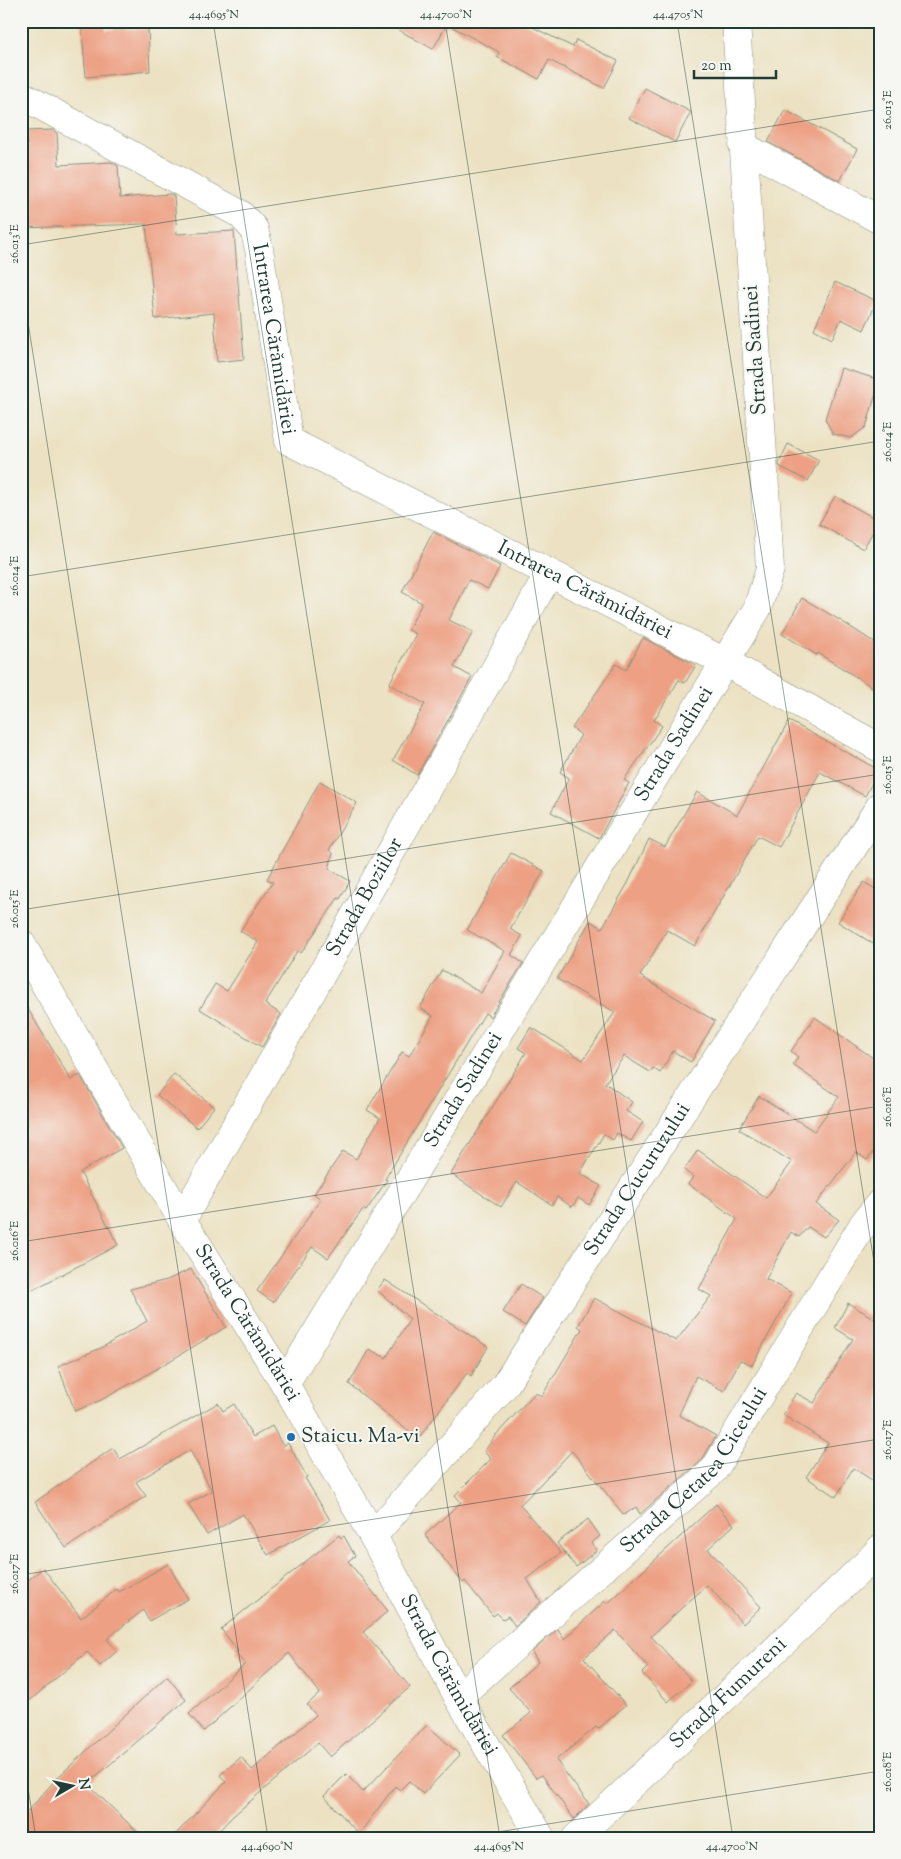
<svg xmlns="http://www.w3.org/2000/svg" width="901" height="1859" font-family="'Sorts Mill Goudy',serif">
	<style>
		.building { fill: #eda084 }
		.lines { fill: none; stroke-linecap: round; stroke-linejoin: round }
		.minor-casing { stroke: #86907c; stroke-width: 29 }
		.minor { stroke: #fff; stroke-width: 28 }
		.ticks { fill: none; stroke: #1f3d34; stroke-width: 1; stroke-opacity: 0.45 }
		.poi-dot { fill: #1f6fb2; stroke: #f6f6f2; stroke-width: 2 }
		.labels { text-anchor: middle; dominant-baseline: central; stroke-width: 4; stroke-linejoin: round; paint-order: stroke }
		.street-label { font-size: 21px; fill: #1f3d34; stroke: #f6f6f2 }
		.poi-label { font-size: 21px; fill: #1f3d34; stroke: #f6f6f2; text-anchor: start }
		.neatline { fill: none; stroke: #1f3d34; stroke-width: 2 }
		.ticks-label { font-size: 12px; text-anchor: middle; fill: #1f3d34 }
	</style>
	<rect width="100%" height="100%" fill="#f6f6f2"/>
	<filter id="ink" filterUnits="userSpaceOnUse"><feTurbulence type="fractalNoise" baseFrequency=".02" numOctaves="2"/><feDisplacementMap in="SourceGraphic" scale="10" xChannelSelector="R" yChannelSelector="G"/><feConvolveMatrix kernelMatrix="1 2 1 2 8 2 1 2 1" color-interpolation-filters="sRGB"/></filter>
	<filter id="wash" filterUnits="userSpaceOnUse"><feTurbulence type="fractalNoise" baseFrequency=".0096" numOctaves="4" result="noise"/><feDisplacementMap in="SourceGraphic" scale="20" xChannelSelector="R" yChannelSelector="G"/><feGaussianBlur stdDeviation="1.12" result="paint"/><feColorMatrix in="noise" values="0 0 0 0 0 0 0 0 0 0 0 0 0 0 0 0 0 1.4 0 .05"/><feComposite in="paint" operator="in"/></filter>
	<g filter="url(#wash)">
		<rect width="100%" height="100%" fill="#ece2c3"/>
		<g id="blocks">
			<path class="building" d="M81,21H105L106,30L148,28L150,71L86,77Z
				M382,21H520L573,47L576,40L618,61L604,88L549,60L539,79L497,57L499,52L447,24L433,49Z
				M645,88L691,112L675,142L629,118Z
				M785,110L857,149L840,181L768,142Z
				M53,130L57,133L59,165L112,162L118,166L120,198L170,194L174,196L177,234L234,231L244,359L217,362L214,313L155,319L146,224L21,228V145H27L26,131Z
				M835,282L877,301L864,330L841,319L832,339L814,329Z
				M841,368L880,380L866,427L851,438L833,434L825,419Z
				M788,444L819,460L808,481L779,466V463Z
				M835,496L879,521L863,549L819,524Z
				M433,532L500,566L488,589L469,580L449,620L473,632L454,667L472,677L417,775L393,760L425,704L389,684L416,634L408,630L422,603L402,592Z
				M802,598L838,619L880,646V692L818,653L817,655L782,634Z
				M643,638L696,665L685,683L679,680L654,720L662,726L624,780L629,783L599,838L551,812L569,778L560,772L581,735L572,728L616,664L626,670Z
				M789,721L879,770L865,796L820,772L779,847L758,836L695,946L667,930L640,976L715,1021L691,1062L673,1051L660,1073L653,1068L650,1072L624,1056L605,1083L632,1102L626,1111L643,1122L631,1141L617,1133L613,1140L604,1134L580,1173L601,1186L589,1205L578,1198L572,1207L557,1197L552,1205L517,1182L501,1207L451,1174L526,1053L518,1048L531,1027L583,1060L615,1012L557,979L590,921L602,928L628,883L649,839L665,847L697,792L737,815Z
				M320,781L357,803L329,850L333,853L329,869L350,881L340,899L338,898L301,953L297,951L265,1004L281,1014L262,1047L200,1009L215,984L227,991L258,942L240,931L273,882L267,879Z
				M511,853L544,871L510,929L522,936L511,955L523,963L490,1017L485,1013L385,1179L387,1180L366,1211L363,1209L328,1258L312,1247L273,1302L257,1291L321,1199L314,1194L343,1151L356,1159L380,1118L367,1110L402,1052L409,1056L433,1016L420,1008L442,970L481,993L505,951L467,930Z
				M864,882L880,892V948L838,922Z
				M21,998L71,1080L80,1075L122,1148L80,1172L118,1245L21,1296Z
				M815,1017L880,1063V1144L867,1160L856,1152L816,1204L839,1220L824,1237L808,1227L799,1237L791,1232L766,1279L792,1293L752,1365L740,1360L724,1391L696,1376L679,1415L716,1436L702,1460L640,1514L636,1507L624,1515L572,1451L520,1505L561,1553L527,1579L541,1602L515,1626L508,1616L503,1619L497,1613L493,1616L465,1581L463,1583L425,1535L461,1502L455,1495L491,1459L484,1452L495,1436L535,1393L542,1396L582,1329L578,1326L594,1298L676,1341L711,1296L699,1289L737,1219L688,1184L693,1177L684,1170L698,1150L766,1198L792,1162L739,1129L759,1096L814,1131L839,1097L793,1065L798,1057L791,1051Z
				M174,1074L214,1107L197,1128L157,1095Z
				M191,1269L226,1327L143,1377L101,1400L75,1411L58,1366L101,1348L147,1321L130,1289L167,1280Z
				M385,1280L488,1347L471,1376L467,1373L418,1439L349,1384L369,1349L386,1358L410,1319L377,1290Z
				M521,1284L543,1298L525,1326L503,1312Z
				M848,1303L880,1322V1485L853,1468L836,1497L806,1477L828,1443L783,1415L796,1393L814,1403L853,1339L835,1328Z
				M218,1403L223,1411L234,1404L253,1437L272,1426L283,1446L288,1443L307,1477L305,1478L330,1520L268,1555L243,1514L207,1535L188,1504L212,1491L190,1450L136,1482L146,1496L66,1548L35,1502L113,1448L120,1459Z
				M716,1504L734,1525L708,1549L761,1607L743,1624L707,1585L651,1636L692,1681L668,1702L642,1673L648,1667L615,1630L584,1658L626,1705L598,1729L596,1727L556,1760L589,1804L574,1819L542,1775L536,1778L503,1735L531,1713L509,1688L538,1662L532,1652L558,1629L564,1639L605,1601L607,1604Z
				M588,1519L600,1536L591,1543L597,1550L576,1567L557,1543Z
				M339,1535L341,1538L344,1536L355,1556L348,1561L388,1611L363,1632L410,1687L330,1757L318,1743L233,1816L212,1838H172L226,1782L220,1775L241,1757L252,1770L316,1715L307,1705L320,1693L289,1653L204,1731L189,1714L245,1664L235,1653L238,1651L221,1629Z
				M168,1564L188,1599L149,1621L143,1610L107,1639L117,1651L100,1666L87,1652L21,1708V1586L43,1568L81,1618L117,1589L119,1592Z
				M167,1676L186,1700L87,1784L144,1838H28L21,1830V1819L56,1779Z
				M427,1725L460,1755L423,1794L409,1781L400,1790L395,1786L359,1834L324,1796L346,1774L363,1792Z"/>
		</g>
	</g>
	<g filter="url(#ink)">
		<use href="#blocks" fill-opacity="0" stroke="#86907c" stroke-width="1"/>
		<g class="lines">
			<defs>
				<g id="minor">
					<path id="s1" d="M21,95L240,214L254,229L259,249L289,441L725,662L880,748"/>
					<path d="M743,146L880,220"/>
					<path id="s2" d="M21,943L182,1220L285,1384L373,1536L458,1697L541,1838"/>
					<path id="s3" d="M182,1220L549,574"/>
					<path id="s4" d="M285,1384L757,609L770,569L736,21"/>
					<path id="s5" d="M373,1536L505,1385L880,806"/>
					<path id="s6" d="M458,1697L714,1470L864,1223L880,1203"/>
					<path id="s7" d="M576,1838L867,1563L880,1549"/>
				</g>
			</defs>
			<use href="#minor" class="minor-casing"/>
			<use href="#minor" class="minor"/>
		</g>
	</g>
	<path class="ticks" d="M213,21L500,1838M445,21L733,1838M677,21L880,1300M21,245L880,109M21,278L268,1838M21,577L880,441M21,910L880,774M21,1242L880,1106M21,1575L880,1439M21,1744L36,1838M460,1838L880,1771"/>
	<circle class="poi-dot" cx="291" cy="1437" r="5"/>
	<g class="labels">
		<g class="street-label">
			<text stroke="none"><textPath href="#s1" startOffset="382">Intrarea Cărămidăriei</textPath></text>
			<text transform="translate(756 350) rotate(-94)">Strada Sadinei</text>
			<text stroke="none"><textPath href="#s1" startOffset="816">Intrarea Cărămidăriei</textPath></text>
			<text stroke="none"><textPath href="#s4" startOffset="749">Strada Sadinei</textPath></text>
			<text stroke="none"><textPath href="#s3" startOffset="371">Strada Boziilor</textPath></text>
			<text stroke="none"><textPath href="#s4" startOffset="344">Strada Sadinei</textPath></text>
			<text stroke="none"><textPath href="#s5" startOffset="445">Strada Cucuruzului</textPath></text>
			<text stroke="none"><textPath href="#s2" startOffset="442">Strada Cărămidăriei</textPath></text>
			<text stroke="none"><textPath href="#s6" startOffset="329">Strada Cetatea Ciceului</textPath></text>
			<text stroke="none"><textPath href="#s2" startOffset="848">Strada Cărămidăriei</textPath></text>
			<text stroke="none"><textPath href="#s7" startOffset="210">Strada Fumureni</textPath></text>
		</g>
		<g class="poi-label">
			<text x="301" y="1437">Staicu. Ma-vi</text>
		</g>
	</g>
	<rect width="901" height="1859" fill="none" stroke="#f6f6f2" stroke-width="55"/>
	<g transform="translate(72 1786) rotate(81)" stroke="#f6f6f2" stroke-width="4" paint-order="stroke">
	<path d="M0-4L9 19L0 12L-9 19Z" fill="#1f3d34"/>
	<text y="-8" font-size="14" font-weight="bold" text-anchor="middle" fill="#1f3d34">N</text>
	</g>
	<path d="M694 70v8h82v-8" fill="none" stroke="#1f3d34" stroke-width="2.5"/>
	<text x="701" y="70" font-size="15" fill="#1f3d34" stroke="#f6f6f2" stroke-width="4" paint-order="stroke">20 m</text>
	<rect x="28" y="28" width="846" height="1804" class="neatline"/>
	<g class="ticks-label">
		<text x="214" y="18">44.4695°N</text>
		<text x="446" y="18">44.4700°N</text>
		<text x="678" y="18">44.4705°N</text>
		<text transform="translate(887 110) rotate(-90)" y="4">26.013°E</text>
		<text transform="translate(14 244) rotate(-90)" y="4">26.013°E</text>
		<text transform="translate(887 442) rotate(-90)" y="4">26.014°E</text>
		<text transform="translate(14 576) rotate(-90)" y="4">26.014°E</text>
		<text transform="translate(887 775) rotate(-90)" y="4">26.015°E</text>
		<text transform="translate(14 909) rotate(-90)" y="4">26.015°E</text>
		<text transform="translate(887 1107) rotate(-90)" y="4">26.016°E</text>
		<text transform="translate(14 1241) rotate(-90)" y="4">26.016°E</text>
		<text transform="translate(887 1440) rotate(-90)" y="4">26.017°E</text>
		<text transform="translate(14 1574) rotate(-90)" y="4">26.017°E</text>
		<text transform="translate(887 1772) rotate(-90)" y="4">26.018°E</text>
		<text x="267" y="1850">44.4690°N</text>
		<text x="499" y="1850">44.4695°N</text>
		<text x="732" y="1850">44.4700°N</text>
	</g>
</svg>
